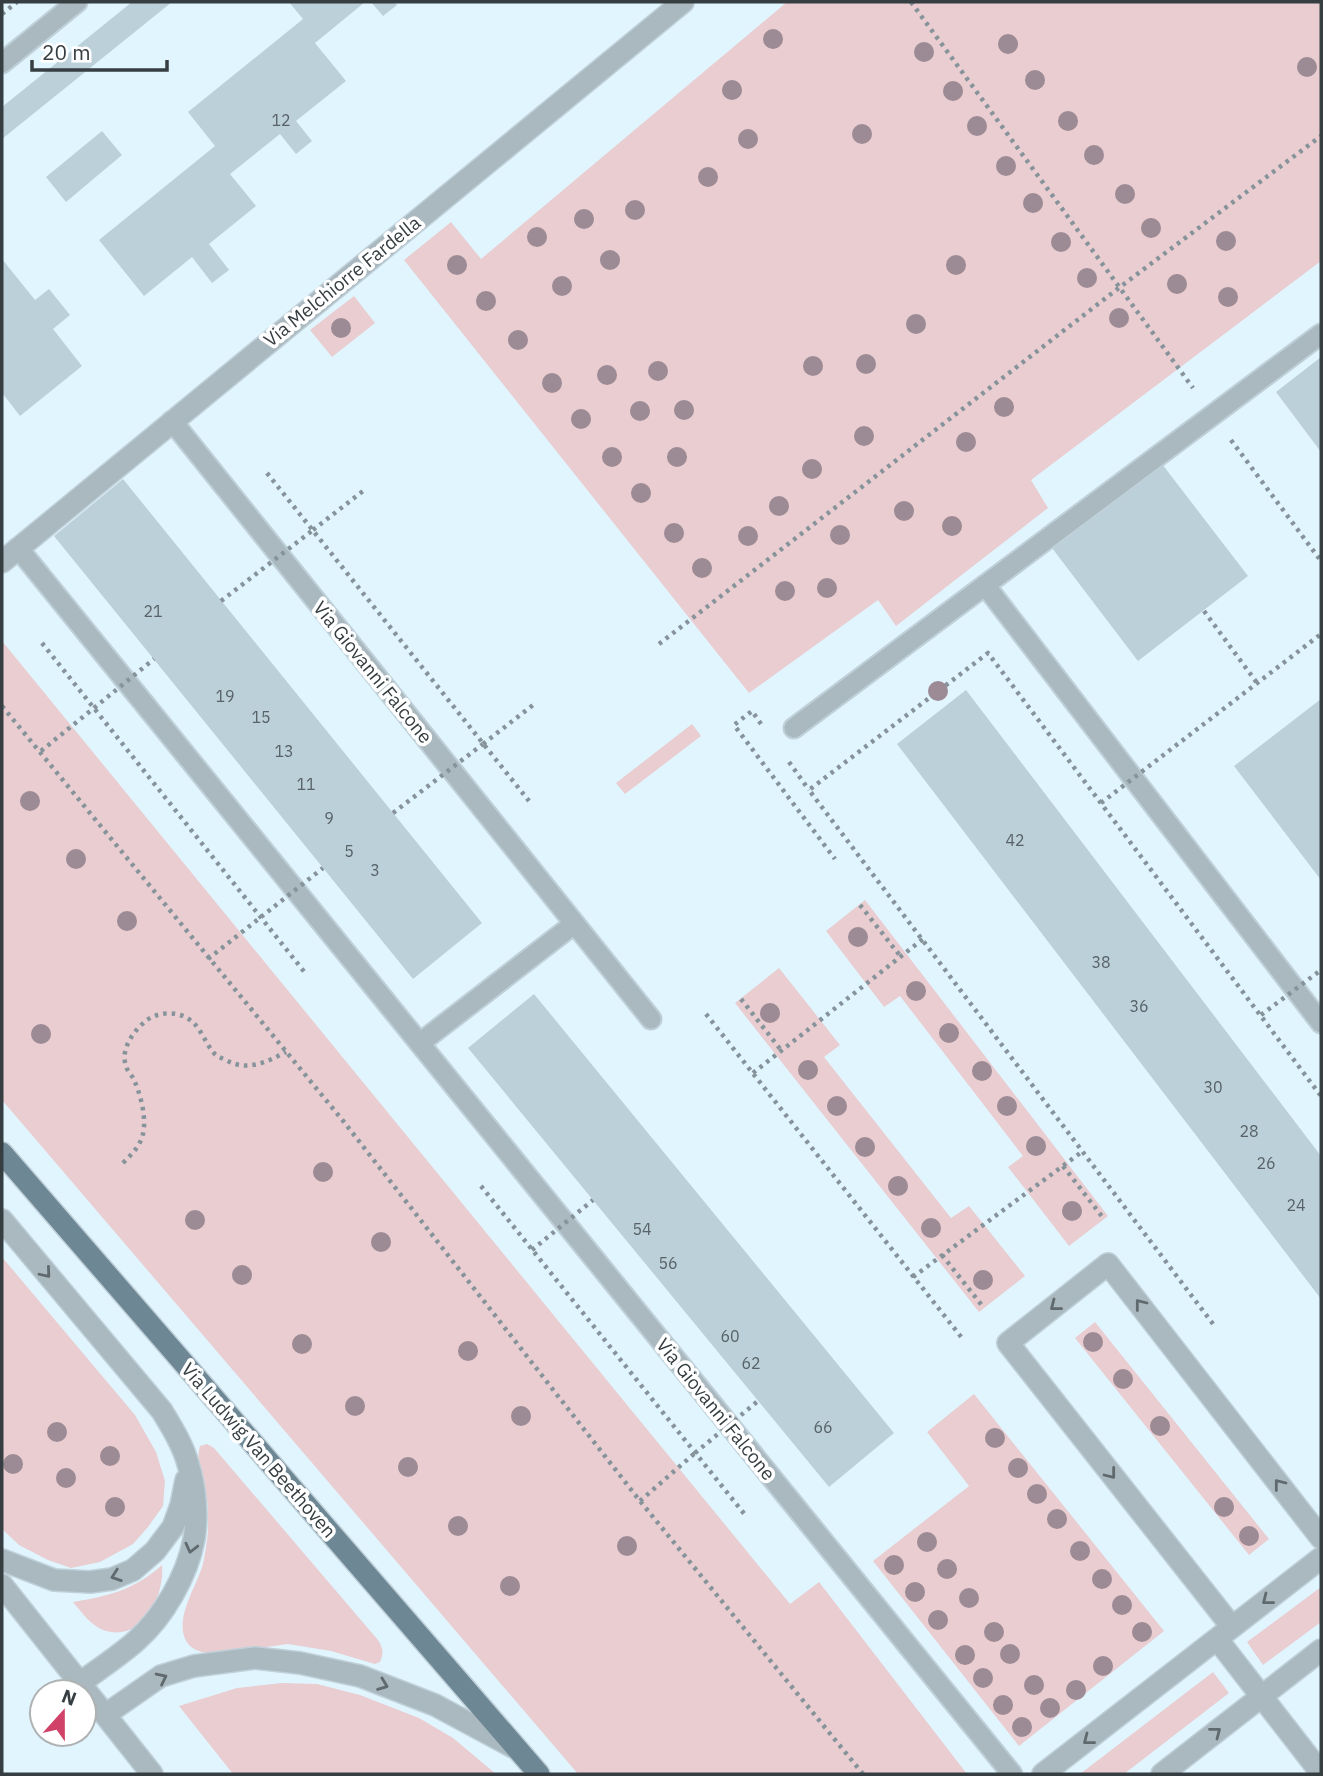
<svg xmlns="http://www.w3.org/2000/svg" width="1323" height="1776" font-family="'IBM Plex Sans',sans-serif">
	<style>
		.green { fill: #e9cdd0 }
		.building { fill: #bcd0d9 }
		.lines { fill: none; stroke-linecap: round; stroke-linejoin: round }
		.lane-casing { stroke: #bfd0d9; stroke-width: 23 }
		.street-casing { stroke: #bfd0d9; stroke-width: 24 }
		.primary-casing { stroke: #bfd0d9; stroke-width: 24 }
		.path { stroke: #86939a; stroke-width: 4.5; stroke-dasharray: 3.5 5; stroke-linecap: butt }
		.lane { stroke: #aab8bf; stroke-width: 19 }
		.street { stroke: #aab8bf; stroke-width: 21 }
		.primary { stroke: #6e8794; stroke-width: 21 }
		.path-bridge { stroke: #86939a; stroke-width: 4.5; stroke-dasharray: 3.5 5; stroke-linecap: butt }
		.tree { fill: #9c8a94 }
		.oneway { stroke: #5f696e }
		.labels { text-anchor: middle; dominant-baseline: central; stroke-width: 7; stroke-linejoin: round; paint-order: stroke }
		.number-label { font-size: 16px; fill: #586268 }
		.street-label { font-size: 19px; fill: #363e42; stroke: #fff }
	</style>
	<rect width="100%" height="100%" fill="#e1f5ff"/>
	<path class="green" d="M787,2H1321V261L1031,480L1048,508L896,626L878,600L749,693L404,260L451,222L481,259Z
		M354,296L375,323L332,357L310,330Z
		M2,641L790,1604L819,1582L967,1774H578L2,1100Z
		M692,724L701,736L625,794L616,783Z
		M865,900L1108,1216L1069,1246L1008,1167L1023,1156L900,996L884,1007L826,931Z
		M779,968L840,1045L824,1057L951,1218L969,1206L1025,1276L979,1312L735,1003Z
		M2,1257L135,1415L156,1452L165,1481L163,1506L148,1527L133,1544L100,1562L71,1568L48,1560L19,1545L2,1529Z
		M1095,1322L1269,1539L1249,1555L1075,1338Z
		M974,1394L1164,1631L1019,1746L873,1561L969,1486L927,1432Z
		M207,1444L214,1448L378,1640C383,1648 384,1653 380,1662L375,1664L331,1651L288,1644L215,1654C200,1653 186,1649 183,1632C180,1609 197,1585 203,1564C205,1554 207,1542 208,1532C208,1522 208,1510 207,1499C204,1482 195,1463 200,1446Z
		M162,1565C165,1595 143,1641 106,1631C92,1627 82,1613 73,1602C109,1596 134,1590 162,1565Z
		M1321,1587V1622L1263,1665L1247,1642Z
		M1213,1672L1229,1693L1124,1774H1080Z
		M282,1683L317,1684L360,1695L419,1718L453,1738L496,1774H233L179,1706L237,1688Z"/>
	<path class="building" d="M132,2H172L2,139V107Z
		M289,2H365L315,43L346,81L296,121L312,141L296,154L280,134L230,174L256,206L209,244L229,270L212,283L192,257L144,296L99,240L215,146L188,112L303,19Z
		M371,2H394L397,5L383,16Z
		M102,131L122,155L66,202L46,177Z
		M2,259L35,300L49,289L70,315L53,329L82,366L20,416L3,394L2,395Z
		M1321,357V452L1276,392Z
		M1162,464L1248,576L1138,661L1052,548Z
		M123,479L482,923L413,979L54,536Z
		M966,690L1321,1156V1299L897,744Z
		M1321,699V880L1234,766Z
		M534,994L894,1433L829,1487L468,1048Z"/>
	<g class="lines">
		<defs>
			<path id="lane" d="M2,63L77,2
				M172,421L651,1019
				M18,548L1012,1774
				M985,585L1321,1023
				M794,728L1321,334
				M420,1043L574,924"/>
			<path id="street" d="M2,562L683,2
				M2,1220L162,1411C172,1428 183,1445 188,1464C195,1486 198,1515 194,1539C187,1576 164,1616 136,1641C119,1656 99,1669 80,1683
				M2,1560L54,1580L90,1582L112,1579L133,1570L155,1551L173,1527L181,1505L186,1480
				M2,1585L152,1774
				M1232,1627L1008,1343L1108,1264L1321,1538
				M1217,1639L1321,1773
				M105,1715L161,1676L194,1666L255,1658L300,1663L360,1676L435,1705L515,1748
				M1043,1774L1321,1558
				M1162,1774L1321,1650"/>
			<path id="primary" d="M2,1153L539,1774"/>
		</defs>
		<use href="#lane" class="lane-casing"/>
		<use href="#street" class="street-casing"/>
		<use href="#primary" class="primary-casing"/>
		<path class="path" d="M911,2L1193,388
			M2,14L17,2
			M1231,440L1321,561
			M267,473L529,801
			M313,530L363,491
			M1204,611L1257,683
			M42,643L306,974
			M659,644L1120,287L1321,136
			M2,706L344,1122L640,1501L863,1774
			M761,724L752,711L734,725L835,859
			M483,744L533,705
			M41,751L94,708
			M789,762L809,790
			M860,905L901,957
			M208,959L261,917
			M741,999L781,1050
			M706,1014L962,1338
			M753,1073L923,939
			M123,1163C134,1152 143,1143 144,1127C145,1112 140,1093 134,1080C132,1075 127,1071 126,1066C120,1049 134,1030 147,1020C158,1012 175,1011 187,1018C200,1025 204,1041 213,1052C216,1056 221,1058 226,1060C247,1072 267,1062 286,1052
			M1063,1166L1104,1219
			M481,1186L746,1516
			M942,1255L984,1308
			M913,1277L1083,1151
			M1213,1324L809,790L988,653L1321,1096
			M640,1501L695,1453"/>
		<use href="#lane" class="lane"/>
		<use href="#street" class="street"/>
		<use href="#primary" class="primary"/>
		<path class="path-bridge" d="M221,601L313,530
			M94,708L154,659
			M1101,803L1321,634
			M393,813L483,744
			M261,917L323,868
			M1261,1015L1321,970
			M532,1250L593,1200
			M695,1453L758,1401"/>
	</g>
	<g class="tree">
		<circle cx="773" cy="39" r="10"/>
		<circle cx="1008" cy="44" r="10"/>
		<circle cx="924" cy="52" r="10"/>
		<circle cx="1307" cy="67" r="10"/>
		<circle cx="1035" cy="80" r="10"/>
		<circle cx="732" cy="90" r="10"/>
		<circle cx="953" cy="91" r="10"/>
		<circle cx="1068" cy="121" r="10"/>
		<circle cx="977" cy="126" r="10"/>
		<circle cx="862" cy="134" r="10"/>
		<circle cx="748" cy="139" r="10"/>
		<circle cx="1094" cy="155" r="10"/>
		<circle cx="1006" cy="166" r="10"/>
		<circle cx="708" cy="177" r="10"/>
		<circle cx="1125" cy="194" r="10"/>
		<circle cx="1033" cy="203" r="10"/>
		<circle cx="635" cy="210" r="10"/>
		<circle cx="584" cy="219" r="10"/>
		<circle cx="1151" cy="228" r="10"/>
		<circle cx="537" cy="237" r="10"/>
		<circle cx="1226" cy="241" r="10"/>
		<circle cx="1061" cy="242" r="10"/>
		<circle cx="610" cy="260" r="10"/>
		<circle cx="457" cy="265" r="10"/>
		<circle cx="956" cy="265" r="10"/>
		<circle cx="1087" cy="278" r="10"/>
		<circle cx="1177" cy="284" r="10"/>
		<circle cx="562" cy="286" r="10"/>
		<circle cx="1228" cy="297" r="10"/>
		<circle cx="486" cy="301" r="10"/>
		<circle cx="1119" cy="318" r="10"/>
		<circle cx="916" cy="324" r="10"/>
		<circle cx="341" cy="328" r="10"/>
		<circle cx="518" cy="340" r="10"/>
		<circle cx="866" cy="364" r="10"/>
		<circle cx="813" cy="366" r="10"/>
		<circle cx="658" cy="371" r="10"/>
		<circle cx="607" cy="375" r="10"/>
		<circle cx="552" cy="383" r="10"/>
		<circle cx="1004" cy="407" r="10"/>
		<circle cx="684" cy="410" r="10"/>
		<circle cx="640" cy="411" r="10"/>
		<circle cx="581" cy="419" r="10"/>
		<circle cx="864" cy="436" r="10"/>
		<circle cx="966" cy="442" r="10"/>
		<circle cx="612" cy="457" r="10"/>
		<circle cx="677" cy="457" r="10"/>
		<circle cx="812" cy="469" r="10"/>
		<circle cx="641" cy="493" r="10"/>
		<circle cx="779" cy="506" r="10"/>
		<circle cx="904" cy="511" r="10"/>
		<circle cx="952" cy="526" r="10"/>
		<circle cx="674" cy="533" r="10"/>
		<circle cx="840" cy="535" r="10"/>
		<circle cx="748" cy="536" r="10"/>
		<circle cx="702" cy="568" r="10"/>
		<circle cx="827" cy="588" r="10"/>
		<circle cx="785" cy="591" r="10"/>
		<circle cx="938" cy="691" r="10"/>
		<circle cx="30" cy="801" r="10"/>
		<circle cx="76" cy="859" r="10"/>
		<circle cx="127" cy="921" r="10"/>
		<circle cx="858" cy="937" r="10"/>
		<circle cx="916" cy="991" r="10"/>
		<circle cx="770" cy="1013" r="10"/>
		<circle cx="949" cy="1033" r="10"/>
		<circle cx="41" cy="1034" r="10"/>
		<circle cx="808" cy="1070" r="10"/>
		<circle cx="982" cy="1071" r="10"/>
		<circle cx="837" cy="1106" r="10"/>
		<circle cx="1007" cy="1106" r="10"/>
		<circle cx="1036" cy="1146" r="10"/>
		<circle cx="865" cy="1147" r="10"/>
		<circle cx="323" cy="1172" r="10"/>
		<circle cx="898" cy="1186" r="10"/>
		<circle cx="1072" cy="1211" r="10"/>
		<circle cx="195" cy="1220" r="10"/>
		<circle cx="931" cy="1228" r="10"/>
		<circle cx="381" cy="1242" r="10"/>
		<circle cx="242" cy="1275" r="10"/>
		<circle cx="983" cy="1280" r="10"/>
		<circle cx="1093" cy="1342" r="10"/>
		<circle cx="302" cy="1344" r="10"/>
		<circle cx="468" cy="1351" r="10"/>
		<circle cx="1123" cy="1379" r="10"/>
		<circle cx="355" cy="1406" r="10"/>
		<circle cx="521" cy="1416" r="10"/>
		<circle cx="1160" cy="1426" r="10"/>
		<circle cx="57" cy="1432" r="10"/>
		<circle cx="995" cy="1438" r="10"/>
		<circle cx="110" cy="1456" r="10"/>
		<circle cx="13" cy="1464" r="10"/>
		<circle cx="408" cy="1467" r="10"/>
		<circle cx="1018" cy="1468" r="10"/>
		<circle cx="66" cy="1478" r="10"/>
		<circle cx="1037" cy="1494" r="10"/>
		<circle cx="115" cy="1507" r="10"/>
		<circle cx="1224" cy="1507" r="10"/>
		<circle cx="1057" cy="1519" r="10"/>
		<circle cx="458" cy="1526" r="10"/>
		<circle cx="1249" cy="1536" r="10"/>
		<circle cx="927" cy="1542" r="10"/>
		<circle cx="627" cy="1546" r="10"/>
		<circle cx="1080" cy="1551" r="10"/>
		<circle cx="894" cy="1565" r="10"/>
		<circle cx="947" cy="1569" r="10"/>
		<circle cx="1102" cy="1579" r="10"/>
		<circle cx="510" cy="1586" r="10"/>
		<circle cx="915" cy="1592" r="10"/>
		<circle cx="969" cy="1598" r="10"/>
		<circle cx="1122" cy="1605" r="10"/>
		<circle cx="938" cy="1620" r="10"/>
		<circle cx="994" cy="1632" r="10"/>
		<circle cx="1142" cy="1632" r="10"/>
		<circle cx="1010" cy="1654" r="10"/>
		<circle cx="965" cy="1655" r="10"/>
		<circle cx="1103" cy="1666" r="10"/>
		<circle cx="983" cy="1678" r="10"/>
		<circle cx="1034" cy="1685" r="10"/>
		<circle cx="1076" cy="1690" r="10"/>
		<circle cx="1003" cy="1705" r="10"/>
		<circle cx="1050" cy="1708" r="10"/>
		<circle cx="1022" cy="1727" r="10"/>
	</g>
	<defs><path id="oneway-chevron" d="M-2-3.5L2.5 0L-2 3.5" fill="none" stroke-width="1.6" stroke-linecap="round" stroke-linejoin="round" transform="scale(1.75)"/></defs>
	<g class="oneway">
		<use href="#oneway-chevron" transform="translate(46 1273) rotate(50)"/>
		<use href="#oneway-chevron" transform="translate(1140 1304) rotate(-128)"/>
		<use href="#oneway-chevron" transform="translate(1055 1306) rotate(142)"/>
		<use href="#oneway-chevron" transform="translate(1111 1474) rotate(52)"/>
		<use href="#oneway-chevron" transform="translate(1279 1484) rotate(-128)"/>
		<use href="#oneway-chevron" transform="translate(191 1548) rotate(104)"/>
		<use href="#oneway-chevron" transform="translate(116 1576) rotate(161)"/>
		<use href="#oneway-chevron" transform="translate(1267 1600) rotate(142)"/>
		<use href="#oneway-chevron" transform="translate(162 1678) rotate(-26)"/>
		<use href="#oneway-chevron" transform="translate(383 1685) rotate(21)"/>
		<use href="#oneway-chevron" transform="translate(1216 1732) rotate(-38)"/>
		<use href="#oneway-chevron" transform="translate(1088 1740) rotate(142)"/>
	</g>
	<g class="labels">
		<g class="number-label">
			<text x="281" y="120">12</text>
			<text x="153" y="611">21</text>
			<text x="225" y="696">19</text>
			<text x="261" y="717">15</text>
			<text x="284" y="751">13</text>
			<text x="306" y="784">11</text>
			<text x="329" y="818">9</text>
			<text x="1015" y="840">42</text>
			<text x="349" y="851">5</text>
			<text x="375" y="870">3</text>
			<text x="1101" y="962">38</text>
			<text x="1139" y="1006">36</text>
			<text x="1213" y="1087">30</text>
			<text x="1249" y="1131">28</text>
			<text x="1266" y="1163">26</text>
			<text x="1296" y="1205">24</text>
			<text x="642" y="1229">54</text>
			<text x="668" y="1263">56</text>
			<text x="730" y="1336">60</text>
			<text x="751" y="1363">62</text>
			<text x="823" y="1427">66</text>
		</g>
		<g class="street-label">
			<text transform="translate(342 281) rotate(-39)">Via Melchiorre Fardella</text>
			<text transform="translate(373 672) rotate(51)">Via Giovanni Falcone</text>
			<text transform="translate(716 1409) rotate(51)">Via Giovanni Falcone</text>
			<text transform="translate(259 1450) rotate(49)">Via Ludwig Van Beethoven</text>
		</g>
	</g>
	<rect width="1323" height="1776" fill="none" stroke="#363e42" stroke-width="7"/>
	<g transform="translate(63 1713) rotate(21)"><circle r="33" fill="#ffffff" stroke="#afb2b3" stroke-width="2"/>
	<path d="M0-5L12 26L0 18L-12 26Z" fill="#d14268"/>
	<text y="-10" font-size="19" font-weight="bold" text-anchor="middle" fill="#363e42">N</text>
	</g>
	<path d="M32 60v10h135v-10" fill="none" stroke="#363e42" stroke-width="3.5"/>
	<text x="42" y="60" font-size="21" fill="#363e42" stroke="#ffffff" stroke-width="5" paint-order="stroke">20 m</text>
</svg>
